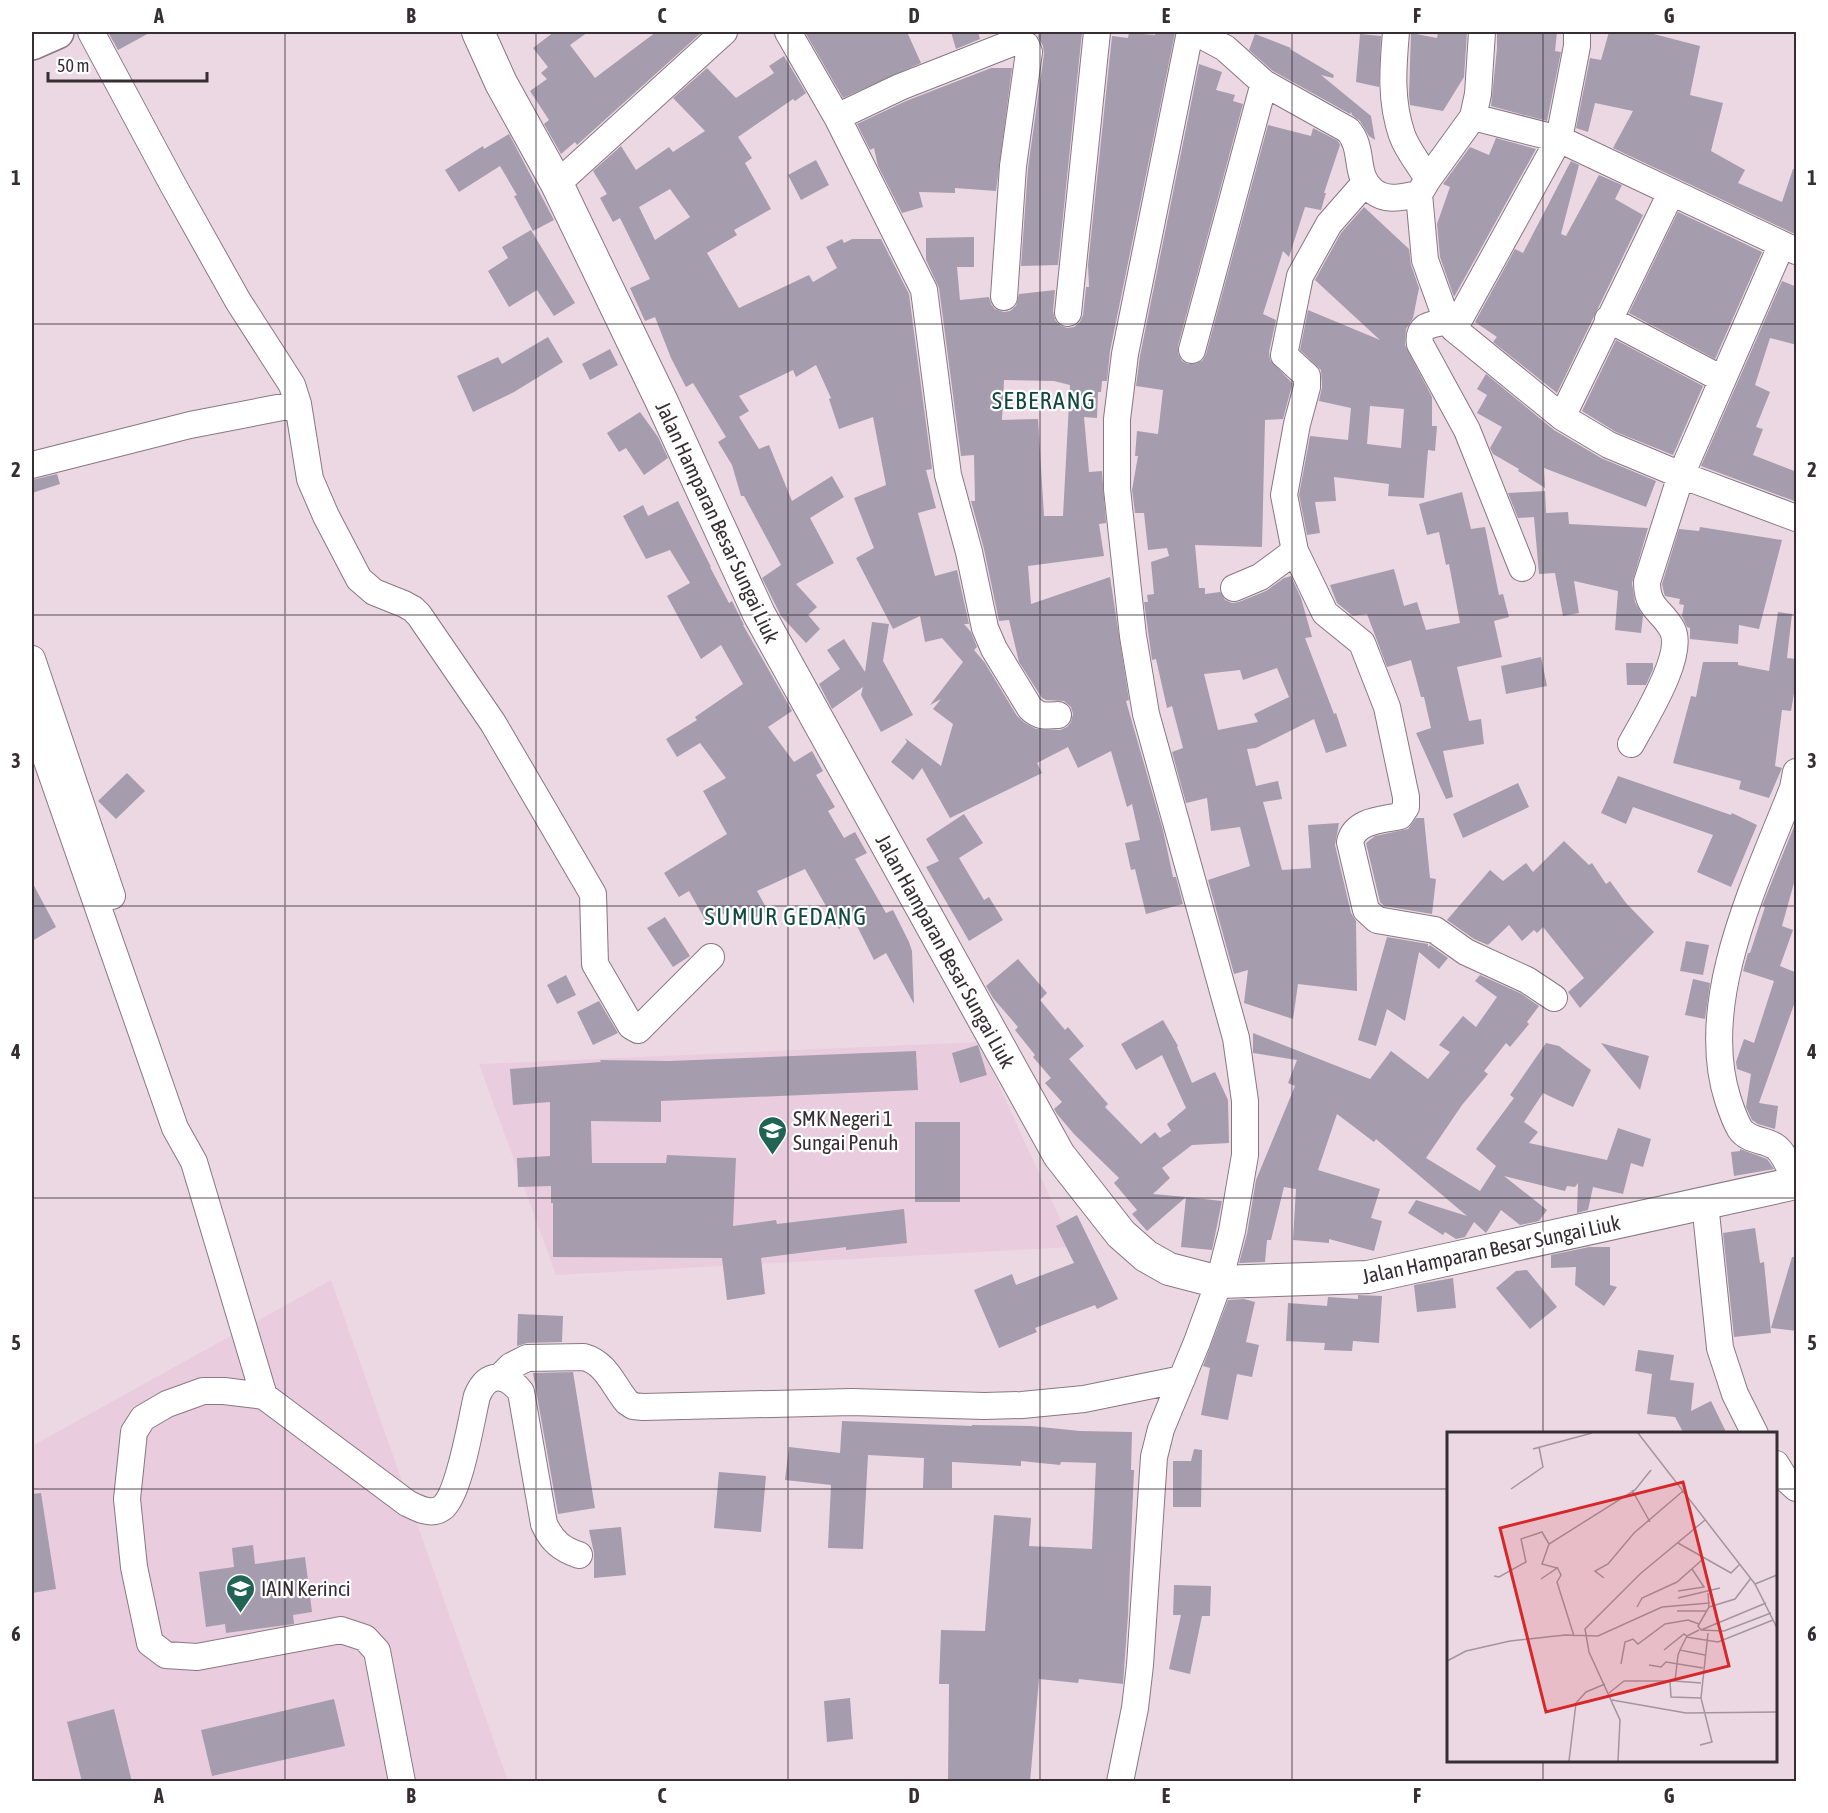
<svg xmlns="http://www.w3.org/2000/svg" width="1828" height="1813" font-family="'Asap Condensed',sans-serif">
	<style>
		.built { fill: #e9cdde }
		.building { fill: #a59cae; fill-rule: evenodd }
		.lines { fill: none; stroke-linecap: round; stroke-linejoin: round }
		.minor-casing { stroke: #897781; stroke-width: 28 }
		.tertiary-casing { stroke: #897781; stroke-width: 34 }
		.trunk-casing { stroke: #897781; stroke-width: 36 }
		.minor { stroke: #fff; stroke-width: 26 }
		.tertiary { stroke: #fff; stroke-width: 32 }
		.trunk { stroke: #fff; stroke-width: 33 }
		.grid { fill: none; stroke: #362e33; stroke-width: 1.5; stroke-opacity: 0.55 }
		.labels { text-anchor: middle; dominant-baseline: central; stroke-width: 4.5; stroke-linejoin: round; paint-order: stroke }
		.street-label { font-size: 21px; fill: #362e33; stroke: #fff }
		.poi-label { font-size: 21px; fill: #362e33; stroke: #fff; text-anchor: start }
		.quarter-label { font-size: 24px; letter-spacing: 1.5px; fill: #10483c; stroke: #fff }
		.inset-road { fill: none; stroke: #a3949d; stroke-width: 1.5 }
		.view { fill: #d62828; fill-opacity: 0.15; stroke: #d62828; stroke-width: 3 }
		.inset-edge { fill: none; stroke: #362e33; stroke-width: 3 }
		.neatline { fill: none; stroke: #362e33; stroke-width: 2 }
		.grid-label { font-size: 20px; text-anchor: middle; font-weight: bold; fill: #362e33 }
	</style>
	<rect width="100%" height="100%" fill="#ecd8e3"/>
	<path class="built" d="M979,1042L1073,1247L556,1275L479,1064Z
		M331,1280L508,1781H32V1446Z"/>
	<path class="building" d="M108,32H151L118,50Z
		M554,32H588L570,45L595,78L656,32H702L577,145L575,142L561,154L544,124L549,120L530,91L547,79L541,73L548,67L533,48Z
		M810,32H907L921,63L843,98L806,34Z
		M951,32H978L980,39L956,49Z
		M1039,32H1082L1058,265L1021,266L1028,168L1044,54L1043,46L1038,37Z
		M1156,32L1175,33L1110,351L1107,381H1102L1101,392H1098L1097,418L1084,417L1089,472L1102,471L1106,523L1099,524L1104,556L1028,566L1031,604L1110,577L1129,700L1126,701L1163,830L1173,877H1176L1183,904L1146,914L1135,869L1131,870L1125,843L1140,840L1132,804L1127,807L1111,751L1078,768L1068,747L1037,763L1042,773L950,818L922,768L913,780L891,762L907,742L905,738L941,766L953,724L933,709L941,699L930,705L963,662L942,638L925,642L920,616L893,629L856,558L874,548L854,498L886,485L873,417L839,429L829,399L831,398L816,365L796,377L793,370L739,396L749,411L739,417L759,449L769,445L792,501L832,476L844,497L810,518L834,563L796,584L817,607L808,615L820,629L806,643L781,616L762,578L781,565L744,496H741L732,465L718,442L726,437L693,383L686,387L671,358L655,317L645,321L630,288L650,279L620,218L613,222L600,198L607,194L593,171L621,146L636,170L669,147L673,152L705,131L673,98L707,68L736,98L774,73L769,66L784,56L806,93L795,101L793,99L738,137L752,158L745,163L771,209L734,230L737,235L707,253L739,308L809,275L813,282L837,268L826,247L842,239L844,243L852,239H881L909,294L932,469L926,470L936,508L918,513L935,576L957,570L969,624H964L971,632L977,647L974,650L985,663L1017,716L1025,723L1036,729L1060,730L1067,727L1071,722L1073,714L1071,707L1064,701L1046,700L1042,698L1019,662L1009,620L999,621L984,549L971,501H975L974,455L961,456L939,288L926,260V238L974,237V267H957L960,300L989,297L991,304L995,309L1004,312L1010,311L1016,306L1019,294L1055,290L1053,311L1055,320L1060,325L1067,328L1074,327L1080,322L1083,315L1086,287H1089L1088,265L1112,36L1128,38L1129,33L1155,35ZM670,189L690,217L655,240L639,207ZM1004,380L1054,381L1070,385L1063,516H1044L1038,419L1002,420Z
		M1438,32H1467L1464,77L1443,111L1410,105L1409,95L1411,33L1437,38Z
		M1497,32H1557L1555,51L1561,52L1547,121L1491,106L1497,48Z
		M1609,32H1646L1700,46L1690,95L1723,103L1711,151L1745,170L1738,183L1782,202L1793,169H1797V235L1613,148L1633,111L1595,103L1588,132L1576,128L1590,58L1601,60Z
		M1255,34L1291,48L1290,49L1334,75L1333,78L1321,75L1371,116L1375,140L1369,136L1360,121L1352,115L1351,112L1350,114L1273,71L1249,50Z
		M1360,34L1381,36L1379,87L1356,82Z
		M1199,64L1222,72L1216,90L1235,95L1233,101L1243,104L1178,346V354L1182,361L1188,364H1196L1203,360L1206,354L1268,125L1311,136L1313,128L1338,141L1340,145L1324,193H1326L1321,210L1305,207L1289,257L1283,251L1263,314L1276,320L1269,352L1270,360L1292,383V385L1283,419L1265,420L1262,547L1195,545L1199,588H1205V594L1220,592L1225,600L1232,603L1239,602L1266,591L1284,578L1291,576L1301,598L1312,637L1305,638L1334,714L1336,713L1347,746L1326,753L1314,719L1256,748L1247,749L1256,786L1278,781L1282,799L1263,802L1282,870L1311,868L1308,825L1339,823L1335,845L1351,913L1356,921L1357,991L1298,984L1293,1019L1244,1003L1248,970L1234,974L1208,880L1250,866L1240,827L1211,831L1207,798L1186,803L1172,752L1183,748L1172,706L1167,708L1156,659L1152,660L1144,602H1148L1147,595L1154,594L1151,562L1169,556L1167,548L1148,550L1144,513H1135L1132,490L1138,456H1135L1137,431L1158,434L1163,390L1136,386L1140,356ZM1277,668L1289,697L1254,714L1258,722L1218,730L1204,674L1240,670L1243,680Z
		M991,68H1012L996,191L955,188V193L919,192L923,207L902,213L878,166L874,148L870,150L857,124L906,101Z
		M509,134L554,220L533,231L514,196L517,195L500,166L459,192L445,170L483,146L484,149Z
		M1496,138L1536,149L1454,297L1440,257L1437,224L1450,187L1443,184L1470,147L1489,155Z
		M816,160L829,185L801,200L788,175Z
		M1571,161L1579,165L1561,234L1566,236L1599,175L1622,185L1615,199L1643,215L1557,393L1493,342L1497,337L1475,322L1515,249L1523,253Z
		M1364,207L1409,249L1411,265L1419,288L1413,318L1406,329L1405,345L1432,397V426H1437L1435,451L1428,450L1424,498L1388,496L1389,484L1334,477L1336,501L1315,502L1320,533L1307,535L1299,495L1310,436L1348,440L1351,408L1319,401L1322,387L1321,370L1300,350L1308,310L1380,340L1315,280L1341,233ZM1370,406L1404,409L1401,448L1367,444Z
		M1678,212L1762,252L1715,359L1629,313Z
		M531,230L575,303L554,316L537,290L509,307L488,271L508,258L502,247Z
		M1782,281L1797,287V345L1770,338L1755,385L1770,392L1756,427L1763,429L1753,455L1797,472V502L1701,466Z
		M548,337L563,362L514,392L473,412L457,376L498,357L502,364Z
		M1616,340L1703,386L1673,455L1616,432L1582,411Z
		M610,349L618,365L590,380L582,364Z
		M1486,374L1554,430L1601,458L1656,481L1646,507L1544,468L1545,488L1518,471L1519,469L1493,454L1490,448L1502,427L1477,413L1487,395L1477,389Z
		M640,412L658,437L668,458L644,475L626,448L619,452L607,433Z
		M57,474L60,484L32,493V480Z
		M1545,491L1546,513L1568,512L1569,524L1648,528L1632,583L1635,602L1643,616L1641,633L1615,630L1618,591L1574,581L1579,613L1563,616L1555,573L1539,574L1534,517L1518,518L1508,493Z
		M1462,492L1471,529L1485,527L1499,595L1503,594L1509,617L1494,621L1502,657L1457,667L1469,721L1481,719L1484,744L1443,751L1453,797L1446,799L1416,733L1431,728L1424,697H1421L1411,660L1387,667L1367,614L1353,616L1337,603L1330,585L1394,569L1404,606L1417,602L1426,630L1460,623L1449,564L1446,565L1439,532L1427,535L1419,504Z
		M678,501L711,567H710L729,603L732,601L744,625H743L792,711L768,727L794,762L812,751L823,771L816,775L835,807L828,811L844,838L855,832L867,853L855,859L886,913L893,910L909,942L912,951L914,1004L886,953L874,960L854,920L839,929L805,869L757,891L768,911L747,922L738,906L707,923L689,891L679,897L664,873L727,834L703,791L726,778L700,743L677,757L666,739L697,720L695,717L743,684L721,645L701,659L667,596L690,583L670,550L646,559L623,516L643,505L648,516Z
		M1700,527L1782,540L1759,629L1739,625L1738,644L1690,639V628L1687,627L1682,616L1684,605L1679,604L1680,599L1665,596L1664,593L1662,584L1679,529L1699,531Z
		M1778,612L1792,614L1787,658L1797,659V676L1791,711L1782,710L1775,766L1782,768L1769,798L1739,789L1741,781L1673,763L1691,696L1696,697L1703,662H1738V665L1769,671Z
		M872,622L889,624L883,661L913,715L881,732L861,695L863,687L832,709L819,684L840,669L827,650L844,639L865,672Z
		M1541,657L1547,686L1506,694L1501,666Z
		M1626,663H1653V669L1646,685H1627Z
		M127,773L145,791L116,819L98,801Z
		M1618,776L1731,815L1732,813L1757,825L1731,887L1697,872L1713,835L1633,807L1626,824L1601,813Z
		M1518,783L1529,807L1463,838L1453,814Z
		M964,814L983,843L959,858L984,900L989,897L1003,920L969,941L926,867L939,861L926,839Z
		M1416,818H1424L1430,878L1436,879L1432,914L1384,906L1380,902L1366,843L1375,836L1408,829Z
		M1797,819V872L1782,926L1793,930L1780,966L1797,973V996L1759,1103L1778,1106L1775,1129L1758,1124L1752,1120L1746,1107L1751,1074L1737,1069L1736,1062L1744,1039L1754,1043L1774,981L1743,971L1748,953H1750L1765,907L1762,906Z
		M1564,841L1589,865L1592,863L1606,884L1610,881L1626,903L1654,932L1580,1008L1568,992L1584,978L1543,927L1537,933L1534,930L1522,941L1509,925L1488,945L1474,939L1447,920L1490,870L1503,881L1526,863L1533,872Z
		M32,882L56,927L32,941Z
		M665,917L690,956L673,967L647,928Z
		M1387,937L1428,944V947L1430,945L1448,958L1439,969L1419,952L1405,1021L1387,1009L1376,1046L1358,1040Z
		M1686,941L1709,945L1703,975L1680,971Z
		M1018,959L1047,993L1040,1000L1065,1030L1068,1027L1084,1046L1069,1059L1108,1104L1105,1107L1141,1144L1155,1132L1160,1138L1171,1131L1167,1124L1186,1108L1162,1055L1136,1070L1121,1044L1163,1020L1178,1046L1177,1047L1192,1083L1215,1072L1228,1100L1229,1143L1192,1145L1162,1168L1170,1178L1153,1194L1186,1197L1147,1231L1132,1214L1137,1210L1114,1183L1119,1178L1074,1134L1057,1114L1054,1109L1062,1102L1045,1083L1051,1078L1033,1057L1035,1055L1015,1030L1018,1027L993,998L986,986Z
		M566,975L576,995L557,1004L547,985Z
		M1480,975L1520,993L1539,1006L1527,1022L1529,1024L1510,1047L1506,1043L1484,1071L1488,1074L1462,1105L1426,1158L1480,1191L1496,1166L1476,1149L1514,1098L1510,1095L1546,1043L1559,1046L1591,1070L1573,1107L1543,1093L1524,1122L1538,1132L1529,1143L1607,1160L1618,1128L1651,1139L1643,1167L1631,1163L1623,1194L1593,1187L1588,1210L1577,1213L1578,1183L1575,1187L1567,1186L1565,1191L1504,1176L1547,1210L1539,1221L1520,1225L1501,1210L1486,1233L1474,1222L1465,1237L1456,1239L1445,1232L1443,1235L1408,1213L1416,1200L1467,1216L1376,1139L1374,1142L1337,1114L1318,1170L1380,1189L1371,1218L1382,1221L1374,1251L1329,1239V1243L1293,1240L1296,1189L1284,1187L1271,1240H1267L1265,1262L1239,1263L1247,1234L1256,1180L1295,1086L1288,1083L1297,1060L1253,1053V1033L1370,1079L1391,1051L1428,1079L1450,1052L1439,1045L1463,1016L1476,1027L1497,997L1475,981Z
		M1693,979L1710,983L1705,1019L1685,1015Z
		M599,1001L618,1033L593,1045L577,1012Z
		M1601,1043L1649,1056L1640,1090Z
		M978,1045L987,1075L960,1083L952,1053Z
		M916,1051L918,1090L661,1101V1122L591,1121L592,1163H666L667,1155L736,1158L733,1226L776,1220L777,1224L904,1209L907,1243L846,1250V1247L761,1258L765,1294L727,1300L722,1258L553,1257V1203H551V1186L518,1187L517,1158L550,1156V1102L513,1105L510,1069L601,1062L600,1060L669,1061Z
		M915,1122H960V1202H915Z
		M1740,1149L1767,1159L1774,1169L1734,1176L1731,1152L1740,1151Z
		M1186,1197L1222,1201L1212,1250L1181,1247Z
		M1077,1215L1118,1299L1097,1309L1095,1305L1035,1328L1037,1332L999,1348L974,1290L1012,1274L1016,1285L1074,1263L1056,1226Z
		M1755,1228L1760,1263L1764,1262L1771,1333L1734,1337L1723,1233Z
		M1589,1247H1610V1285L1617,1287L1604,1306L1575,1285L1576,1267L1551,1268V1255Z
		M1792,1257H1797V1331L1771,1328Z
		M1527,1270L1557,1307L1530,1329L1496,1288L1516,1271Z
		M1453,1278L1456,1308L1417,1312L1414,1285Z
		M1358,1295L1382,1296L1379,1343L1353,1341L1352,1351L1324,1350L1325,1343L1286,1341L1288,1303L1327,1306L1328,1297L1358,1299Z
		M1244,1299L1255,1302L1246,1342L1259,1345L1252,1377L1237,1374L1228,1420L1201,1415L1210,1368L1203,1366L1228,1300Z
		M518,1314L563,1316L562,1342L527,1343L517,1346Z
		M1638,1350L1674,1355L1670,1380L1694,1383L1691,1411L1711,1401L1727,1434H1684L1675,1417L1647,1414L1652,1374L1635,1371Z
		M573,1372L595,1508L558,1514L533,1373Z
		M842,1421L972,1426V1425L1031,1426L1080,1431L1132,1432L1131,1470H1134L1128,1615L1123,1684L1079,1679L1078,1683L1039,1679L1030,1782H948L949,1684H939L941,1630L985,1631L994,1515L1031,1518L1029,1546L1092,1549L1096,1463L1061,1462L1060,1465L1021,1461V1466L952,1462V1488H923L924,1458L868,1455L863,1549L828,1548L831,1485L785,1480L789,1447L840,1453Z
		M1194,1449L1202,1450L1201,1507H1173V1461H1191Z
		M719,1472L766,1476L761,1532L714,1528Z
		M41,1493L56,1589L32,1593V1494Z
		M621,1527L626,1575L594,1578V1553L589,1530Z
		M253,1545L255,1564L305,1557L312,1612L293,1615L294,1624L226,1633L225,1624L206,1627L199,1572L234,1567L232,1548Z
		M1174,1585L1211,1586L1210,1616H1202L1190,1674L1169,1669L1181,1615H1173Z
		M850,1698L853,1739L827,1742L824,1701Z
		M334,1699L345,1746L212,1776L201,1730Z
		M114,1709L132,1782H82L67,1722Z"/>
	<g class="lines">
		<defs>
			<path id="minor" d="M91,32L173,185L238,301L292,385L298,404L310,479L326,516L359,579L374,592L404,604L413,609L419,615L493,723L593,894L595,964L631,1026L638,1030L711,957
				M788,32L837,117L924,290L948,475L969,552L985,628L994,649L1030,708C1039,717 1046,716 1058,715
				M1195,32L1225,48L1264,83L1348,130C1365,149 1353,175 1373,191C1387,202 1402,197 1419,194L1428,179
				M1396,32C1393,67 1390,100 1402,135C1407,150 1420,165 1428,179L1473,117L1478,94L1482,32
				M837,117L900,87L1012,43L1020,42L1026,45L1029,52L1013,166L1004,297
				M1473,117L1559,139L1796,251
				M557,184L724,32
				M1364,184L1329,224L1300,276L1284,355L1307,376V387L1297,424L1284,495L1295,551L1325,613L1362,643L1387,707L1406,797V807L1400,816C1382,820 1355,820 1350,842L1366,910L1377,920L1435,930L1466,952L1527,980L1554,998
				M1671,193L1562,417L1609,445L1681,475L1796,518
				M1419,194L1425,260L1447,321L1454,329L1562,417
				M1068,313L1097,32
				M1608,319L1722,379
				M1447,321C1432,325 1417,324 1420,344L1467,430L1522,568
				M1454,329L1559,139L1577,46V32
				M1192,350L1264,83
				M32,465L190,425L298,404
				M1234,588L1260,577L1295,551
				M32,659L112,896
				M32,718L175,1128L194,1162L264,1396
				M1631,744C1644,720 1686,654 1672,629C1661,609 1647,609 1647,582L1681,475L1781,246
				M1796,1183C1791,1172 1786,1155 1776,1147C1765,1139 1749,1142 1740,1129C1735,1121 1731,1109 1728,1100C1696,1001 1757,880 1793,788L1796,772
				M1705,1203L1720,1348L1735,1394L1755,1434
				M500,1377L511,1366L527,1358L584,1357C606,1363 613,1385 627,1402L633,1406L643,1407L852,1402L984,1406L1022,1405L1084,1399L1182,1379
				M1776,1464L1784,1477L1796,1488
				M402,1782L377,1651L365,1638L341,1630L197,1657L166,1655L150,1643L134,1567L127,1499L134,1432L143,1418L167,1404L203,1391H224L264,1396L407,1503C417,1508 431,1516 442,1508C460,1494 471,1420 477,1396C487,1372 505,1372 521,1392L544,1524C552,1541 561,1549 579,1555
				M1120,1782L1135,1708L1140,1665L1154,1457L1161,1429L1197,1342L1219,1282L1232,1231L1245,1155V1101L1236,1038L1146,714L1133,636L1117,489V419L1125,354L1190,32"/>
			<path id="tertiary" d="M478,32L501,83L557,184L662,402L759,614L1059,1155L1121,1234L1146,1256L1169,1269L1219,1282L1368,1277L1796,1183"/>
			<path id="trunk" d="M32,43L57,32"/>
		</defs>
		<use href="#minor" class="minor-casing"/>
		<use href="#tertiary" class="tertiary-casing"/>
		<use href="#trunk" class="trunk-casing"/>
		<use href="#minor" class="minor"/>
		<use href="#tertiary" class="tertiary"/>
		<use href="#trunk" class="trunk"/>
	</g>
	<path class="grid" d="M285,32V1782M536,32V1782M788,32V1782M1040,32V1782M1292,32V1782M1543,32V1434M32,324H1796M32,615H1796M32,906H1796M32,1198H1796M32,1489H1448M1776,1489H1796M1543,1760V1782"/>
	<defs>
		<symbol id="school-pin" viewBox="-11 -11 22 30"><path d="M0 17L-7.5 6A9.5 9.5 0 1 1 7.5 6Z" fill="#216455" stroke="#fff"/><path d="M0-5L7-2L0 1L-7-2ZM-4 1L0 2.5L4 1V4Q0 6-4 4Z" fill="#fff"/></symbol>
		<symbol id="university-pin" viewBox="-11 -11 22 30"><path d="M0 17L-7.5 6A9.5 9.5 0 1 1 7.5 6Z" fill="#216455" stroke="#fff"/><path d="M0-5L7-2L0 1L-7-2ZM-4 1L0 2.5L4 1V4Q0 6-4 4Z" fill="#fff"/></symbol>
	</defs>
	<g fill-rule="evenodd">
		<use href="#school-pin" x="756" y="1114" width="33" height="45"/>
		<use href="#university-pin" x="224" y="1572" width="33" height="45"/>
	</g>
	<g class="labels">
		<g class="street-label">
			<text transform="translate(718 522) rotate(65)">Jalan Hamparan Besar Sungai Liuk</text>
			<text transform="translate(946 951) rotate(61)">Jalan Hamparan Besar Sungai Liuk</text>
			<text transform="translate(1491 1249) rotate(-12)">Jalan Hamparan Besar Sungai Liuk</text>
		</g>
		<g class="poi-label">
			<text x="793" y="1118">SMK Negeri 1<tspan x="793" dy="24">Sungai Penuh</tspan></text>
			<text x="261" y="1588">IAIN Kerinci</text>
		</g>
		<g class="quarter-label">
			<text x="1044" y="400">SEBERANG</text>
			<text x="786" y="916">SUMUR GEDANG</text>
		</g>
	</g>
	<g transform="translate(1447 1432)">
		<rect width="330" height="330" fill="#ecd8e3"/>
		<path class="inset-road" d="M191,1L308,152L330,196M86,17L145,1M64,57L96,35L92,15M185,58L203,90M231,111L284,141L293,132M110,135L114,143L110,150L127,204M47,144L52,145L79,130L74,107L95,100L102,112M157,146L148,139L161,132L187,101L236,59M94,147L110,136L95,132L102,112L188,58L204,38M308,152L330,143M231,159L257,155L245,137M231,166L273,156M319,171L254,198L277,199L324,181M190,175L195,166L230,150L256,127M262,175L288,167L304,146M230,179H259M254,198L251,194L262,175L261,161M239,205L271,210L326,188M217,218L237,202L240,204M233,218L240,204L252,198M0,229L19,219L63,209L118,203L151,204L215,175L263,171M174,232L178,210L186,207L191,212L218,192L241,188L252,192M202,233L214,235L219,230L256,236M223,249L224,265L254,266M254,251L228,249L231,223L233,218L258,223M162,261L177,249H228M165,268L239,281L330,280M253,313L265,310L254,266L261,201M122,329L129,271L139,260L158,252M171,329L173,288L142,220L138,197L193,142L258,88"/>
		<path class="view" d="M236,50L282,234L99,280L53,96Z"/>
		<rect width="330" height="330" class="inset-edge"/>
	</g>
	<rect width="1828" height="1813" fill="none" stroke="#ffffff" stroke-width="66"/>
	<path d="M48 72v9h159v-9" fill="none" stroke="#362e33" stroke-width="3"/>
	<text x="57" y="72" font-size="18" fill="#362e33" stroke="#ffffff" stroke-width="4.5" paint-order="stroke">50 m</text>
	<rect x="33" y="33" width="1762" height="1747" class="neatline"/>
	<g class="grid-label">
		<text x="159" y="23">A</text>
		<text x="411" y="23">B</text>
		<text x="662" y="23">C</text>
		<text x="914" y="23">D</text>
		<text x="1166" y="23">E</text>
		<text x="1417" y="23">F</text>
		<text x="1669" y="23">G</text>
		<text x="16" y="185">1</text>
		<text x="1812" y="185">1</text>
		<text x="16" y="477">2</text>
		<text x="1812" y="477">2</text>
		<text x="16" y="768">3</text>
		<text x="1812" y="768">3</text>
		<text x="16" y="1059">4</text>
		<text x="1812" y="1059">4</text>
		<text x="16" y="1350">5</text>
		<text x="1812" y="1350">5</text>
		<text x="16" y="1641">6</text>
		<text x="1812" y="1641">6</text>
		<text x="159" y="1803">A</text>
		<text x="411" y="1803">B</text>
		<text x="662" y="1803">C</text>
		<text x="914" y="1803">D</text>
		<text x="1166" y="1803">E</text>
		<text x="1417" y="1803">F</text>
		<text x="1669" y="1803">G</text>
	</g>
</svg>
